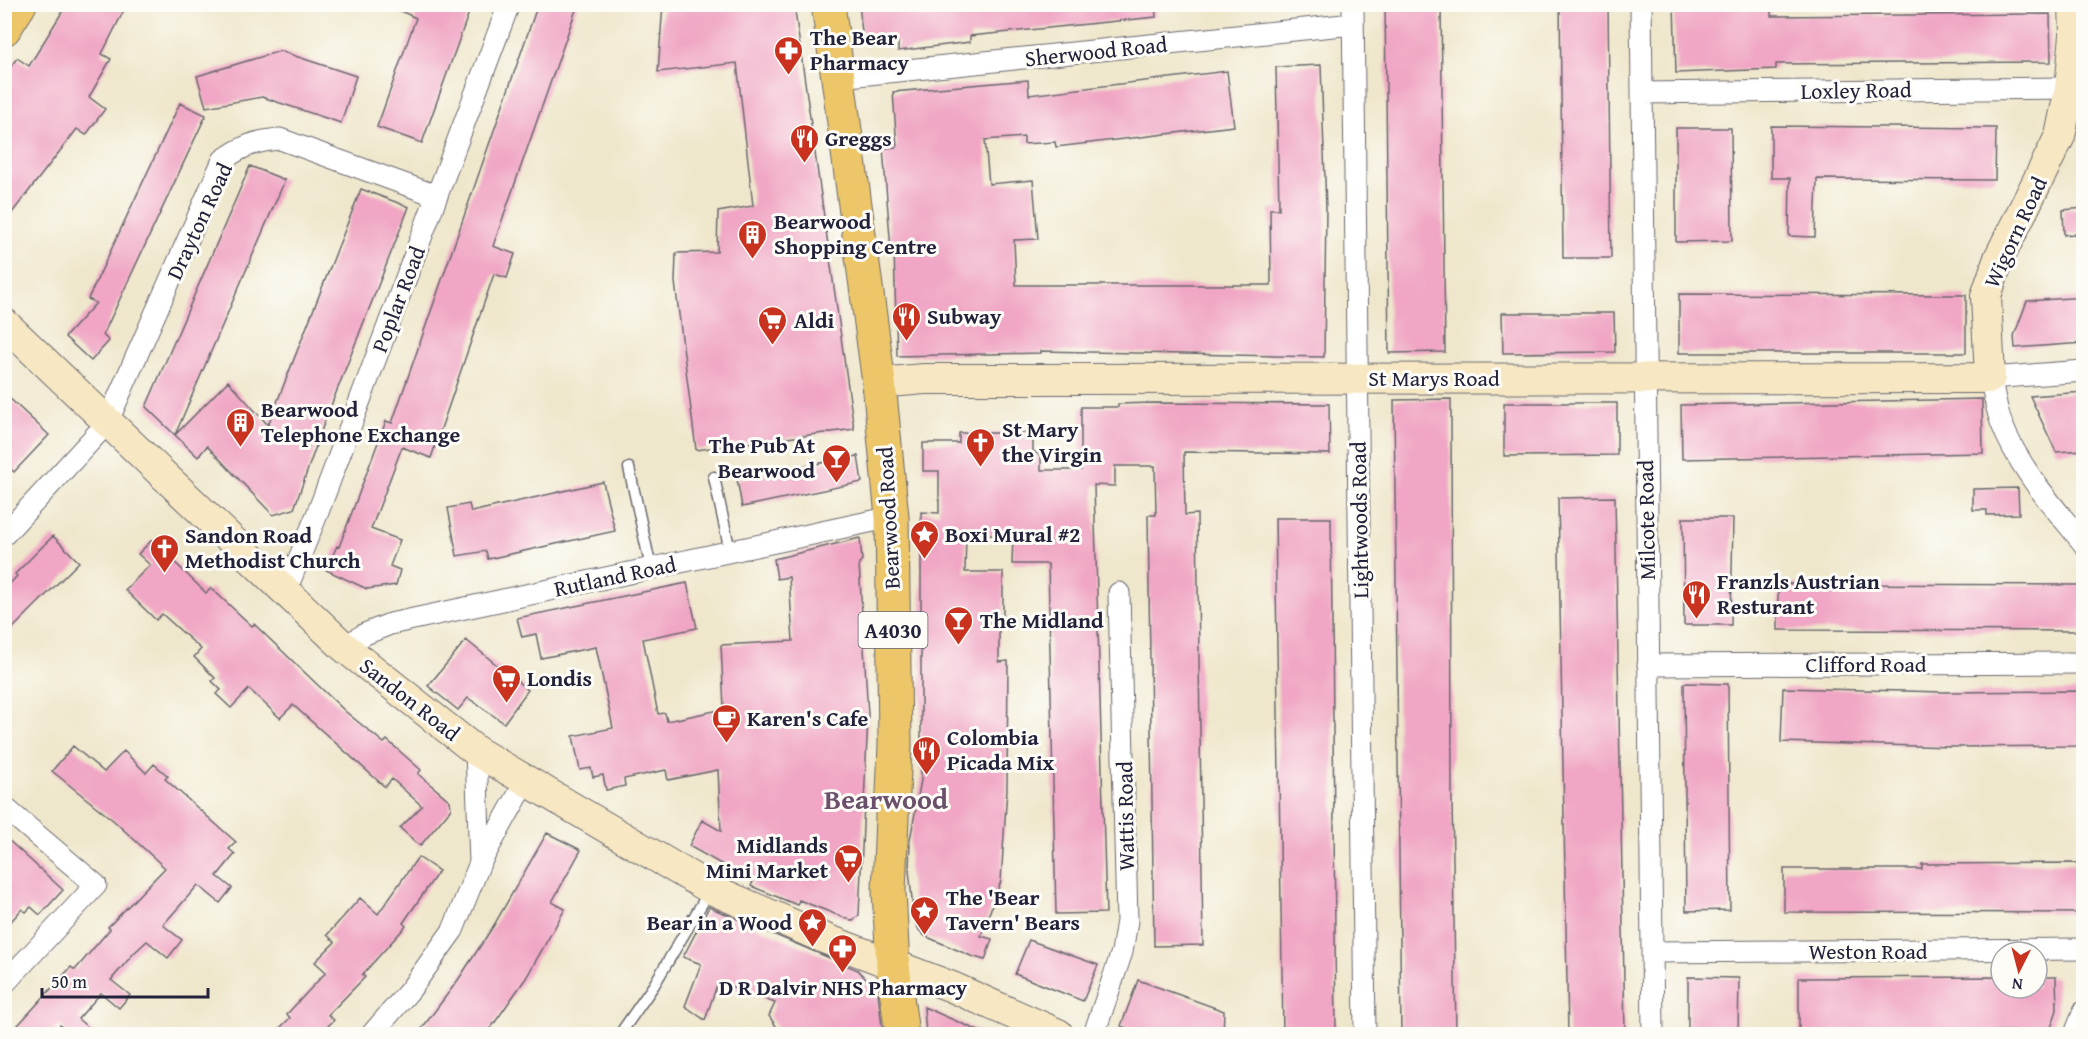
<svg xmlns="http://www.w3.org/2000/svg" width="2088" height="1039" font-family="'Gentium Book Plus',serif">
	<style>
		.building { fill: #f0a6c4 }
		.lines { fill: none; stroke-linecap: round; stroke-linejoin: round }
		.lane-casing { stroke: #6a676e; stroke-width: 13 }
		.street-casing { stroke: #6a676e; stroke-width: 23 }
		.secondary-casing { stroke: #6a676e; stroke-width: 32 }
		.primary-casing { stroke: #6a676e; stroke-width: 35 }
		.lane { stroke: #fff; stroke-width: 10 }
		.street { stroke: #fff; stroke-width: 21 }
		.secondary { stroke: #f7e8c3; stroke-width: 30 }
		.primary { stroke: #ecc669; stroke-width: 33 }
		.labels { text-anchor: middle; dominant-baseline: central; stroke-width: 6; stroke-linejoin: round; paint-order: stroke }
		.shield { fill: #fdfcf7; stroke: #646373; stroke-width: 1.5 }
		.shield-label { font-size: 21px; font-weight: bold; fill: #22223b }
		.poi-label { font-size: 22px; font-weight: bold; fill: #22223b; stroke: #fdfcf7; text-anchor: start }
		.street-label { font-size: 22px; fill: #22223b; stroke: #fdfcf7 }
		.district-label { font-size: 28px; font-weight: bold; fill: #6a506b; stroke: #fdfcf7 }
	</style>
	<rect width="100%" height="100%" fill="#fdfcf7"/>
	<filter id="ink" filterUnits="userSpaceOnUse"><feTurbulence type="fractalNoise" baseFrequency=".0167" numOctaves="2"/><feDisplacementMap in="SourceGraphic" scale="12" xChannelSelector="R" yChannelSelector="G"/><feConvolveMatrix kernelMatrix="1 2 1 2 8 2 1 2 1" color-interpolation-filters="sRGB"/></filter>
	<filter id="wash" filterUnits="userSpaceOnUse"><feTurbulence type="fractalNoise" baseFrequency=".008" numOctaves="4" result="noise"/><feDisplacementMap in="SourceGraphic" scale="24" xChannelSelector="R" yChannelSelector="G"/><feGaussianBlur stdDeviation="1.35" result="paint"/><feColorMatrix in="noise" values="0 0 0 0 0 0 0 0 0 0 0 0 0 0 0 0 0 1.4 0 .05"/><feComposite in="paint" operator="in"/></filter>
	<g filter="url(#wash)">
		<rect width="100%" height="100%" fill="#efe7cc"/>
		<g id="blocks">
			<path class="building" d="M67,4H127L102,54L111,59L89,97L105,109L86,135L77,129L4,223V76L17,58L29,66Z
				M385,4H472L422,143L377,127L416,18Z
				M538,4H578L493,246L515,254L507,278L494,274L431,458L402,447L371,529L400,540L390,566L400,570L396,585L367,589L326,570L337,546L339,547L386,421L392,423Z
				M663,4H794L854,429L696,450L675,282L676,253L717,252L718,212L753,206L737,63L658,72Z
				M859,4H1155L1156,17L970,36V42L898,51V41L863,42Z
				M1385,4H1441L1445,352L1389,353Z
				M1560,4H1608L1611,258H1563Z
				M1674,4H1771V16L2050,14L2051,62L1776,64V69L1676,73Z
				M280,51L356,76L341,123L262,97L206,107L197,76Z
				M1321,65L1326,209L1324,357L1041,351V353L897,356L894,249L891,250L883,148L897,147L893,92L1028,80L1029,95L1227,71L1234,126L1056,147L1055,142L1024,144V137L985,140L989,184L1033,180L1038,239L1014,240L1016,285H1271L1270,209H1279L1276,67Z
				M180,103L206,115L103,335L109,341L91,361L65,337L96,303L88,299Z
				M1771,126L1996,128L1995,180L1817,179L1815,237L1789,236L1790,178H1771Z
				M1676,128H1731L1732,241L1676,242Z
				M250,166L285,180L175,435L146,407Z
				M361,189L409,207L323,426L294,509L273,515L207,446L198,457L175,435L228,381L268,425Z
				M2084,208V233L2064,235L2063,210Z
				M1679,294L1966,295V353H1679Z
				M2084,297V343L2015,348L2014,336L2027,301Z
				M1502,313H1614L1615,352L1503,353Z
				M2084,392V450L2056,452L2030,396Z
				M4,393L49,435L14,472L4,463Z
				M1451,399L1452,802L1456,1035H1401L1394,400Z
				M1982,399L1983,453L1682,459L1681,405Z
				M1153,403L1329,404L1330,454L1184,452L1185,515L1197,514L1203,945L1154,946L1148,515H1156L1155,466H1115V486L1094,485L1106,913L1056,914L1048,564H1012L1013,535H966L965,572H1003V624H999V662L1008,661L1007,789L1001,881L981,936L992,939L985,960L971,956L925,936L919,930L914,919L909,870L910,840L921,780V512L939,513V471H923V443H959V433H1033V451L1041,456V470H1081V407H1118V404Z
				M1504,403H1617V455L1504,456Z
				M858,456L862,482L742,507L737,479Z
				M603,482L615,531L488,559L486,551L457,556L448,508L469,504L471,512Z
				M2018,488L2019,514L1987,515V510H1973V489Z
				M1615,497L1625,1035H1568L1558,498Z
				M1275,518H1331L1336,1035H1283Z
				M1683,518H1733L1731,625H1684Z
				M53,536L79,562L4,637V590L17,576L15,574Z
				M860,538L862,560L859,563L868,715L859,915L853,921L799,900L797,905L751,886L753,882L689,846L702,820L721,831L718,770L668,780L666,770L624,779L625,786L606,790L603,775L593,777L591,768L580,770L573,736L613,728L596,647L541,658L536,634L522,637L517,618L687,583L697,628L643,639L658,714L665,713L667,721L724,709L721,645L793,641L789,577L777,579L774,559Z
				M152,540L206,593L211,588L252,626L254,624L346,712L384,743L387,740L421,770L418,774L450,801L451,809L420,846L400,828L422,806L392,779L385,787L293,705L280,718L249,689L231,708L216,694L221,690L212,681L215,678L194,657L201,649L162,614L156,620L125,590L150,565L138,554Z
				M1778,584L2082,585V631L1778,630Z
				M466,640L528,690L504,723L468,698L458,710L428,686Z
				M1684,683L1728,684L1730,910L1686,911Z
				M1783,688L1944,692L2084,691V746L1952,747L1781,742Z
				M73,746L104,772L124,751L146,773L154,764L168,776L165,779L236,842L229,849L235,854L217,876L232,888L220,903L198,885L163,925L182,940L168,958L147,941L134,953L111,980L130,995L119,1008L101,993L78,1019L97,1035H70L60,1025L51,1035H9L71,967L75,970L110,929L108,927L165,868L114,821L52,771Z
				M547,833L581,850L552,902L565,909L526,978L486,1035H417L458,980L494,925Z
				M4,836L63,890L40,915L31,907L26,912L22,909L4,929Z
				M418,857L439,871L403,923L406,926L362,975L365,977L328,1015L334,1020L319,1035H273L290,1018L287,1014L326,972L315,962L335,942L327,935L360,898L378,914Z
				M2084,863V913L1784,912V869H1922V864Z
				M709,907L858,970L878,993L883,1035H786L787,1031L778,1029L769,1016L775,1003L718,982L705,1020L685,1006L701,964L683,957Z
				M1029,940L1098,965L1083,1001L1015,974Z
				M1688,977L1739,978L1738,1035H1688Z
				M2001,977V988H2037V977H2056L2057,1010L2050,1031L1799,1034V978Z
				M1138,980L1224,1011L1223,1035H1143L1121,1026Z
				M924,1007L988,1035H926Z"/>
		</g>
	</g>
	<g filter="url(#ink)">
		<use href="#blocks" fill-opacity="0" stroke="#6a676e" stroke-width="1.5"/>
		<g class="lines">
			<defs>
				<path id="lane" d="M629,468L651,568
					M714,477L730,551
					M620,1034L654,985L710,890"/>
				<path id="street" d="M1353,4L1365,1034
					M1641,4L1653,1034
					M839,77L1353,24
					M1642,93L2070,88
					M2084,371L1990,378C1994,392 1996,408 2001,422C2019,469 2053,506 2084,544
					M4,535L107,423L223,160C242,146 256,141 280,139L437,196
					M285,593L318,512L509,4
					M344,647L365,634L390,624L892,517
					M1648,665L2084,663
					M476,751L480,863
					M4,807L96,885L4,984
					M1652,952L2084,949
					M372,1034L410,990L453,930L480,863L526,781
					M1094,1034L1122,952L1127,921L1119,593
					M2075,1034L2084,1011"/>
				<path id="secondary" d="M4,323L344,647L476,751L711,889L826,939L952,987L1058,1034
					M879,383L924,379L1990,378L1986,296L1999,258L2060,136L2070,88L2075,35L2074,4"/>
				<path id="primary" d="M828,4L879,383L892,517L895,744L889,891L893,966L902,1034
					M4,29L20,4"/>
			</defs>
			<use href="#lane" class="lane-casing"/>
			<use href="#street" class="street-casing"/>
			<use href="#secondary" class="secondary-casing"/>
			<use href="#primary" class="primary-casing"/>
			<use href="#lane" class="lane"/>
			<use href="#street" class="street"/>
			<use href="#secondary" class="secondary"/>
			<use href="#primary" class="primary"/>
		</g>
	</g>
	<defs>
		<symbol id="pharmacy-pin" viewBox="-11 -11 22 30"><path d="M0 17L-7.5 6A9.5 9.5 0 1 1 7.5 6Z" fill="#c8321e" stroke="#fdfcf7"/><path d="M-2-6h4v4h4v4h-4v4h-4v-4h-4v-4h4Z" fill="#fff"/></symbol>
		<symbol id="restaurant-pin" viewBox="-11 -11 22 30"><path d="M0 17L-7.5 6A9.5 9.5 0 1 1 7.5 6Z" fill="#c8321e" stroke="#fdfcf7"/><path d="M-5-6h1v4h1v-4h1v4h1v-4h1v5L-1.5 .5V6h-2V.5L-5-1ZM5-6V6H3V1.5H1.5Q1.5-4 5-6Z" fill="#fff"/></symbol>
		<symbol id="building-pin" viewBox="-11 -11 22 30"><path d="M0 17L-7.5 6A9.5 9.5 0 1 1 7.5 6Z" fill="#c8321e" stroke="#fdfcf7"/><path d="M-4-6H4V6H1V3H-1V6H-4ZM-2.5-4.3h1.7v1.8h-1.7ZM.8-4.3h1.7v1.8H.8ZM-2.5-1h1.7V.8h-1.7ZM.8-1h1.7V.8H.8Z" fill="#fff"/></symbol>
		<symbol id="supermarket-pin" viewBox="-11 -11 22 30"><path d="M0 17L-7.5 6A9.5 9.5 0 1 1 7.5 6Z" fill="#c8321e" stroke="#fdfcf7"/><path d="M-6-5.5h2.5l.6 2H6L4.5 2H-2.5L-4.4-4H-6ZM-1.5 3.2a1.3 1.3 0 1 0 .1 0ZM3 3.2a1.3 1.3 0 1 0 .1 0Z" fill="#fff"/></symbol>
		<symbol id="church-pin" viewBox="-11 -11 22 30"><path d="M0 17L-7.5 6A9.5 9.5 0 1 1 7.5 6Z" fill="#c8321e" stroke="#fdfcf7"/><path d="M-1.2-6h2.4v3.5h3.3v2.4h-3.3V6h-2.4V-.1h-3.3v-2.4h3.3Z" fill="#fff"/></symbol>
		<symbol id="bar-pin" viewBox="-11 -11 22 30"><path d="M0 17L-7.5 6A9.5 9.5 0 1 1 7.5 6Z" fill="#c8321e" stroke="#fdfcf7"/><path d="M-6-5H6L.8 .8V4.5H3.5V6h-7V4.5H-.8V.8Z" fill="#fff"/></symbol>
		<symbol id="sight-pin" viewBox="-11 -11 22 30"><path d="M0 17L-7.5 6A9.5 9.5 0 1 1 7.5 6Z" fill="#c8321e" stroke="#fdfcf7"/><path d="M0-6L1.8-2.2L6-1.7L2.9 1.2L3.7 5.4L0 3.3L-3.7 5.4L-2.9 1.2L-6-1.7L-1.8-2.2Z" fill="#fff"/></symbol>
		<symbol id="cafe-pin" viewBox="-11 -11 22 30"><path d="M0 17L-7.5 6A9.5 9.5 0 1 1 7.5 6Z" fill="#c8321e" stroke="#fdfcf7"/><path d="M-5.5-4.5H6V0H3Q3 3.5 0 3.5H-2.5Q-5.5 3.5-5.5 0ZM3-3.2v2h1.7v-2ZM-6 4.5H4V6H-6Z" fill="#fff"/></symbol>
	</defs>
	<g fill-rule="evenodd">
		<use href="#pharmacy-pin" x="772" y="34" width="33" height="45"/>
		<use href="#restaurant-pin" x="788" y="122" width="33" height="45"/>
		<use href="#building-pin" x="736" y="218" width="33" height="45"/>
		<use href="#restaurant-pin" x="890" y="300" width="33" height="45"/>
		<use href="#supermarket-pin" x="756" y="304" width="33" height="45"/>
		<use href="#building-pin" x="224" y="406" width="33" height="45"/>
		<use href="#church-pin" x="964" y="426" width="33" height="45"/>
		<use href="#bar-pin" x="820" y="442" width="33" height="45"/>
		<use href="#sight-pin" x="908" y="518" width="33" height="45"/>
		<use href="#church-pin" x="148" y="532" width="33" height="45"/>
		<use href="#restaurant-pin" x="1680" y="578" width="33" height="45"/>
		<use href="#bar-pin" x="942" y="604" width="33" height="45"/>
		<use href="#supermarket-pin" x="490" y="662" width="33" height="45"/>
		<use href="#cafe-pin" x="710" y="702" width="33" height="45"/>
		<use href="#restaurant-pin" x="910" y="734" width="33" height="45"/>
		<use href="#supermarket-pin" x="832" y="842" width="33" height="45"/>
		<use href="#sight-pin" x="908" y="894" width="33" height="45"/>
		<use href="#sight-pin" x="796" y="906" width="33" height="45"/>
		<use href="#pharmacy-pin" x="826" y="932" width="33" height="45"/>
	</g>
	<g class="labels">
		<rect class="shield" x="858.5" y="612" width="69" height="36" rx="4.5"/>
		<g class="shield-label">
			<text x="893" y="630">A4030</text>
		</g>
		<g class="poi-label">
			<text x="810" y="37">The Bear<tspan x="810" dy="25">Pharmacy</tspan></text>
			<text x="825" y="138">Greggs</text>
			<text x="774" y="221">Bearwood<tspan x="774" dy="25">Shopping Centre</tspan></text>
			<text x="927" y="316">Subway</text>
			<text x="794" y="320">Aldi</text>
			<text x="261" y="409">Bearwood<tspan x="261" dy="25">Telephone Exchange</tspan></text>
			<text x="1002" y="429">St Mary<tspan x="1002" dy="25">the Virgin</tspan></text>
			<text x="815" y="445" text-anchor="end">The Pub At<tspan x="815" dy="25">Bearwood</tspan></text>
			<text x="945" y="534">Boxi Mural #2</text>
			<text x="185" y="535">Sandon Road<tspan x="185" dy="25">Methodist Church</tspan></text>
			<text x="1717" y="581">Franzls Austrian<tspan x="1717" dy="25">Resturant</tspan></text>
			<text x="980" y="620">The Midland</text>
			<text x="527" y="678">Londis</text>
			<text x="747" y="718">Karen's Cafe</text>
			<text x="947" y="737">Colombia<tspan x="947" dy="25">Picada Mix</tspan></text>
			<text x="828" y="845" text-anchor="end">Midlands<tspan x="828" dy="25">Mini Market</tspan></text>
			<text x="946" y="897">The 'Bear<tspan x="946" dy="25">Tavern' Bears</tspan></text>
			<text x="792" y="922" text-anchor="end">Bear in a Wood</text>
			<text x="843" y="987" text-anchor="middle">D R Dalvir NHS Pharmacy</text>
		</g>
		<g class="street-label">
			<text transform="translate(1096 51) rotate(-6)">Sherwood Road</text>
			<text transform="translate(1856 90) rotate(-1)">Loxley Road</text>
			<text transform="translate(199 221) rotate(-65)">Drayton Road</text>
			<text transform="translate(2015 232) rotate(-65)">Wigorn Road</text>
			<text transform="translate(398 299) rotate(-69)">Poplar Road</text>
			<text x="1434" y="378">St Marys Road</text>
			<text transform="translate(888 518) rotate(-93)">Bearwood Road</text>
			<text transform="translate(1359 520) rotate(-91)">Lightwoods Road</text>
			<text transform="translate(1646 520) rotate(-91)">Milcote Road</text>
			<text transform="translate(615 576) rotate(-12)">Rutland Road</text>
			<text x="1866" y="664">Clifford Road</text>
			<text transform="translate(410 699) rotate(38)">Sandon Road</text>
			<text transform="translate(1125 816) rotate(-91)">Wattis Road</text>
			<text x="1868" y="951">Weston Road</text>
		</g>
		<g class="district-label">
			<text x="886" y="798">Bearwood</text>
		</g>
	</g>
	<rect width="2088" height="1039" fill="none" stroke="#fdfcf7" stroke-width="24"/>
	<g transform="translate(2019 970) rotate(186)"><circle r="28" fill="#fdfcf7" stroke="#a5a5ac" stroke-width="1.5"/>
	<path d="M0-4.5L10 22L0 15L-10 22Z" fill="#c8321e"/>
	<text y="-9" font-size="16" font-weight="bold" text-anchor="middle" fill="#22223b">N</text>
	</g>
	<path d="M42 988v9h166v-9" fill="none" stroke="#22223b" stroke-width="3"/>
	<text x="51" y="988" font-size="18" fill="#22223b" stroke="#fdfcf7" stroke-width="4.5" paint-order="stroke">50 m</text>
</svg>
